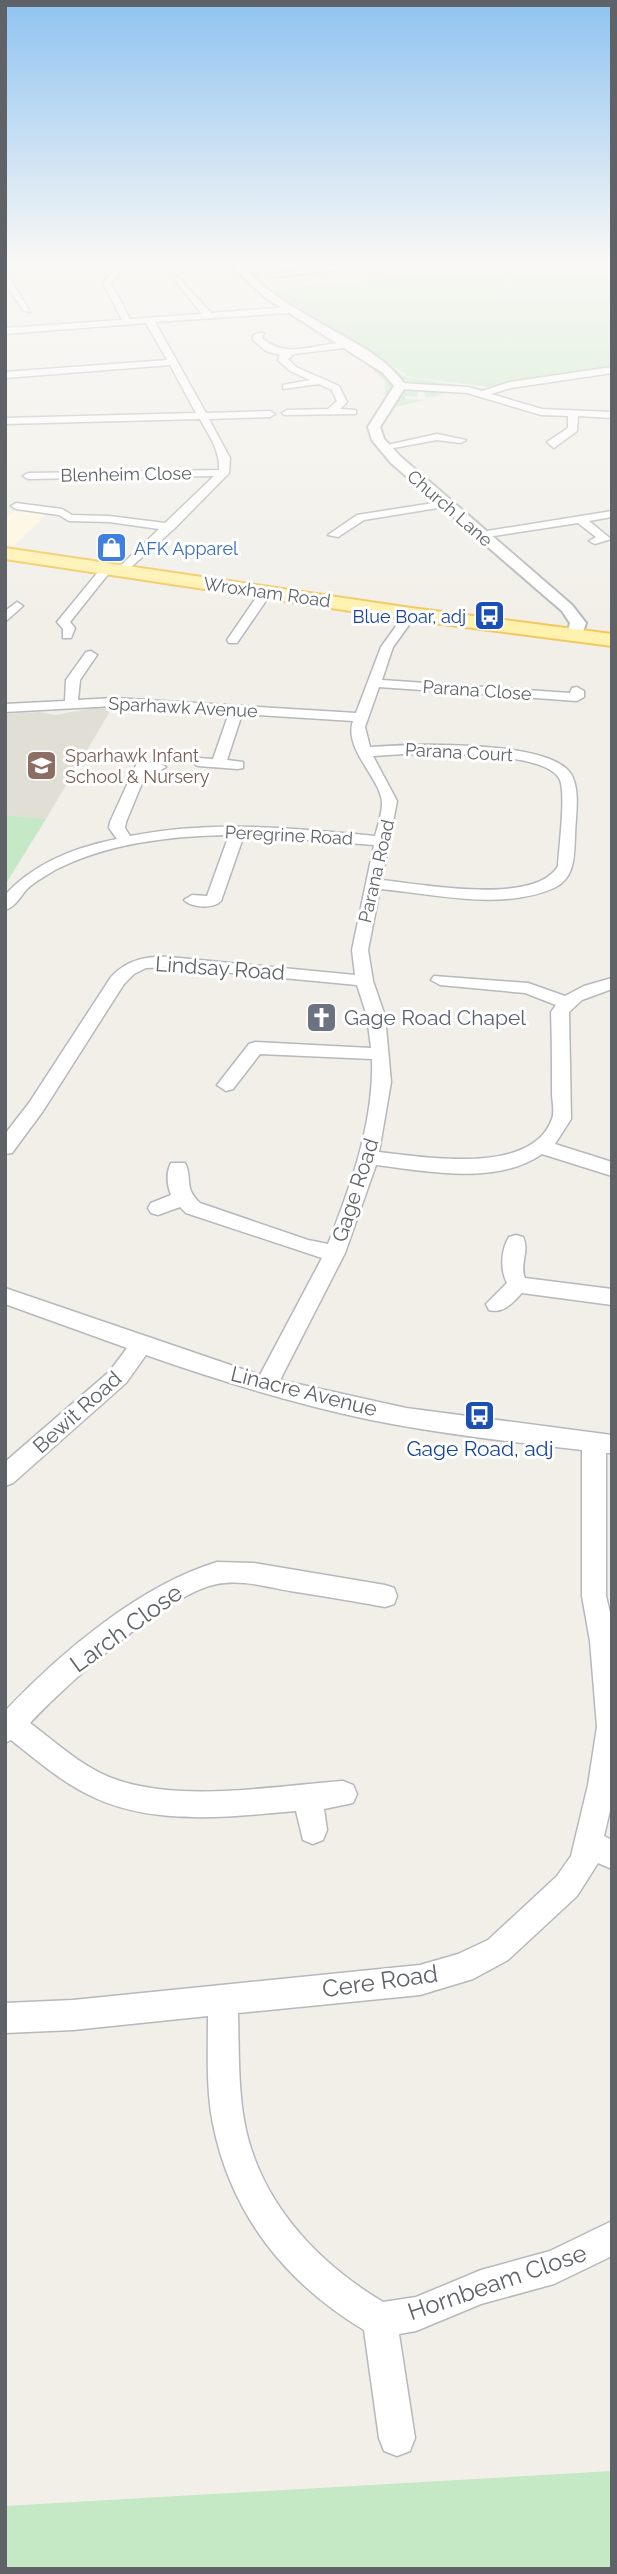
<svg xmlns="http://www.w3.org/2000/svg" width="617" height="2574" font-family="Raleway,sans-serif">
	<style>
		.commercial { fill: #fef7e0 }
		.education { fill: #e1ded6 }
		.green { fill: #c5e8c5 }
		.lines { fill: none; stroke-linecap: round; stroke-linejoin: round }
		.minor-casing { stroke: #b5b8bc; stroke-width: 3 }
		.tertiary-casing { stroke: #b5b8bc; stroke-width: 4 }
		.primary-casing { stroke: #f2c960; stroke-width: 4 }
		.minor { fill: #fff; fill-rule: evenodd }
		.tertiary { fill: #fff; fill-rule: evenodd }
		.primary { fill: #fff2af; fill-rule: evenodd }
		.labels { text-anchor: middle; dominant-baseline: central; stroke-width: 6; stroke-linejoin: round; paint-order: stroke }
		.far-street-label { font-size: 18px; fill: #5f6368; stroke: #fff }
		.far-shop-label { font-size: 18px; fill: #366cbe; stroke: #fff; text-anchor: start }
		.far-transit-label { font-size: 18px; fill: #164399; stroke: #fff; text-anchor: end }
		.far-education-label { font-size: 18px; fill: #785e54; stroke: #fff; text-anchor: start }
		.street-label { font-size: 21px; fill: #5f6368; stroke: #fff }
		.worship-label { font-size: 21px; fill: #5b616d; stroke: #fff; text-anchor: start }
		.transit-label { font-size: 21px; fill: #164399; stroke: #fff }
		.near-street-label { font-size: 24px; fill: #5f6368; stroke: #fff }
	</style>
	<rect width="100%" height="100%" fill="#f1efe8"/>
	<path class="commercial" d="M17,509L47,514L12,548L5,547V519Z"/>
	<path class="education" d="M93,708H112L46,819L5,815V714L40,712L55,715Z"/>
	<path class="green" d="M505,265H612V368L489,387L410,377L271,290Z
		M383,361L406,377L485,389C476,392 470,387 461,389C449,391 439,397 426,397L424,392H418L417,397L406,396L405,399L426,400L395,407L380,405L385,398V382L374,370L385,374Z
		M5,815L46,819L5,885Z
		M612,2471V2569H5V2506Z"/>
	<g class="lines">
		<defs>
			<path id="minor" d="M110,265H118L121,271L111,283L130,319L202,314L174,279L178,277L211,313L288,307L292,310L288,313L155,322L206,413L270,411L275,414L270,417L209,419L230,458L229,473L174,529L122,575L116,571L118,568L159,529L109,522L69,521L59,515L16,509L11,506L16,503L62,509L72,515L109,516L165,523L214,476L28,479L23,476L28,473L219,470C220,450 209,436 200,419L5,424V418L196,413L170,365L5,378V372L167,360L146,323L5,334V328L122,320L103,283L113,271Z
				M336,265H349L331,271L270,277L266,275Z
				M5,276L10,278L30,312L23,310L5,283Z
				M258,333H264L262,338C290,362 319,340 352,343V347L294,354L288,359L296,367L339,386L347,402L340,409L356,410V414L284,415L282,413L287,410L328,409L337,401L332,390L319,384L283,389V385L310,380L290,371L278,360L280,355L266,351L253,340V336Z
				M612,367V373L511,388L491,394L542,409L612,412V418L578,416L577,431L554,448L547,442L568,428V416L541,415L467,393L400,389L395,386L400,383L468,387L482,391L510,382Z
				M437,434L466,440L461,443L437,440L383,450L378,447Z
				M446,501L450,502V506L364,520L338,537L328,535L357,515Z
				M612,511V517L589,521L611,539L595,544L589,541L596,537L578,523L481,538L475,535L481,532Z
				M103,566L113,568L70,622L75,628L71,638H63V629L57,622Z
				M266,588L272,592L239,640L237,643H229L227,640L262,589Z
				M17,602L23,606L5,622V611Z
				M411,610L417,614L393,647L382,680L570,693L572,688L577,687L584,691V697L577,701L379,687L365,727L370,747C409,744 549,739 571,774C581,791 575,818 575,837C574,857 575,878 554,888C502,911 435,894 380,889L368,950L373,981L385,1016L391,1082L379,1152C423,1157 532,1176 552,1119C555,1112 552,1100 552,1093C552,1066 552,1039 551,1012L556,1005L525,993L440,985L431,980L434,976L528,983L565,996L584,986L612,978V989L582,1000L569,1012L571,1119L555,1144L612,1162V1176L542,1154C496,1186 427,1171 376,1165L345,1253L280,1380L406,1408L612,1435V1453H606V1596L612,1621V1802L604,1836L612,1840V1869L598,1863L577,1896L508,1960L473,1979L420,1995L238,2013C239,2049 238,2085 244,2120C258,2200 316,2262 383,2302L416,2297L481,2270L550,2251L612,2221V2256L554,2284L481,2304L416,2331L399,2334L415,2438L410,2451L397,2456L384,2451L379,2438L364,2330C286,2283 231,2215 213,2124C206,2089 208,2052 208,2016L73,2030L5,2033V2003L73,2000L420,1965L458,1954L488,1940L557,1876L571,1856L588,1785L597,1727L590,1641L582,1596V1450C512,1442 441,1434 371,1420C295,1404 220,1381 146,1355L126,1383L13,1483L5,1486V1462L110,1371L127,1348L5,1304V1288L260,1375L322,1258L186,1213L180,1207L158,1215L151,1213L148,1208L151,1203L171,1195C167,1185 166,1173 171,1163H185C193,1179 183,1187 200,1203L308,1240L328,1244C351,1185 374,1123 372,1059L260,1054L233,1089L226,1091L217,1085L249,1044L255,1042L371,1048L367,1016L357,985L169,967L146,968L134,974L124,984L43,1111L12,1153L5,1154V1134L29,1103L111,977C127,960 146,956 169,957L355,975L352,950L374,845L244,835L221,901C213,909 192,908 184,900L192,895L207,896L229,835C170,836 108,843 55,870C47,875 36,881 28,888C21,895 16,907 5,910V895C34,863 76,847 117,839L109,828L110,822L137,763H159L166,767L159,771H147L126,822L125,828L130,836C212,820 293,828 375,836C378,826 382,813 382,803C382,780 343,749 353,721L242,714L227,760L243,762V768L238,769L198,766L191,762L198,758L213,759L229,713L114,706L5,712V704L65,701L66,680L86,652L91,651L97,655L80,680L78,700L114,698L356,713L381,647L407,611ZM404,754C433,754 547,750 560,780C566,795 559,847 558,866C535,906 422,884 382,880L397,801L373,756Z
				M516,1235L523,1237C530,1250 519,1265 525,1278L612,1289V1305L522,1293C512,1303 504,1314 489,1310L486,1304L507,1283C500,1270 501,1250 509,1237Z
				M217,1562L254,1563L385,1585L394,1588L397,1596L394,1604L385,1607C354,1601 322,1596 290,1591C267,1587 240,1579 217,1584C166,1594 67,1684 30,1723C54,1741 80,1765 109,1777C177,1804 272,1786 343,1781L353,1785L357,1794L353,1803L324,1809L327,1830L323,1840L313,1844L303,1840L296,1811C227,1817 149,1827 85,1793C58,1779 35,1759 11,1740L5,1743V1711C61,1652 139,1586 217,1562Z"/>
			<path id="tertiary" d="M230,265H241C266,292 297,310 329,328C357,344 387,358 406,386L380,427L384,439L401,457L572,605L586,623L581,637H569L567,634L570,623L562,611L391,463L372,440L368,427L394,386L383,373L266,298Z"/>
			<path id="primary" d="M5,548L411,608L612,634V646L411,620L5,559Z"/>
		</defs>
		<use href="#minor" class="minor-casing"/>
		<use href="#tertiary" class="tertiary-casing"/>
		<use href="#primary" class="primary-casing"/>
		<use href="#minor" class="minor"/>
		<use href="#tertiary" class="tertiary"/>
		<use href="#primary" class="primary"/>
	</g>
	<linearGradient id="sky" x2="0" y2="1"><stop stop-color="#8fc3f1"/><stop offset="0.42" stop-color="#f9f8f5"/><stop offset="1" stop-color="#f9f8f5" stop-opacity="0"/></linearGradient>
	<rect width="617" height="625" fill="url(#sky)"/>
	<defs>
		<symbol id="shop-square" viewBox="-11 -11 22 22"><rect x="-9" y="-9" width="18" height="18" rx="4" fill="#3f7fe0" stroke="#fff"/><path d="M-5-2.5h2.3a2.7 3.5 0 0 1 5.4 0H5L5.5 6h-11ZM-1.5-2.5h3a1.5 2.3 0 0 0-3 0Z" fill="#fff"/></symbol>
		<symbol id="bus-square" viewBox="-11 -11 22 22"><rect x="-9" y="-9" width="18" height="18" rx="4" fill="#1a4fb4" stroke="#fff"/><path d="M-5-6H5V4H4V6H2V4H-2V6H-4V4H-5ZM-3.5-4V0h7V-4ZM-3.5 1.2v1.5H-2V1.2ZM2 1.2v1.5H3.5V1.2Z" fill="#fff"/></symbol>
		<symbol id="school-square" viewBox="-11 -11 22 22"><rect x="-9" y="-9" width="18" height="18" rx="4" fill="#8d6e63" stroke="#fff"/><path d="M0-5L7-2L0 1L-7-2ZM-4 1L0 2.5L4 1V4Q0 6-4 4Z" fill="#fff"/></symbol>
		<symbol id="church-square" viewBox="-11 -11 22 22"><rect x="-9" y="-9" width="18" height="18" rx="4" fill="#6b7280" stroke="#fff"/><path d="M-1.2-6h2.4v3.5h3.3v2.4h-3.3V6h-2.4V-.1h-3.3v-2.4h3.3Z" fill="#fff"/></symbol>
	</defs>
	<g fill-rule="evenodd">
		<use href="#shop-square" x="94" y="530" width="35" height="35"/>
		<use href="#bus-square" x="472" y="598" width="35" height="35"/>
		<use href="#school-square" x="24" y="748" width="35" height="35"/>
		<use href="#church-square" x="304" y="1000" width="35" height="35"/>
		<use href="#bus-square" x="462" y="1398" width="35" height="35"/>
	</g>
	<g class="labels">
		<g class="far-street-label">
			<text transform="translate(126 474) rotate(-1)">Blenheim Close</text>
			<text transform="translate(450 508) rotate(41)">Church Lane</text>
			<text transform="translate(267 592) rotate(8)">Wroxham Road</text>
			<text transform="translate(477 690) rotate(4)">Parana Close</text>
			<text transform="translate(183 707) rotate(3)">Sparhawk Avenue</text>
			<text transform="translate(459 752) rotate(3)">Parana Court</text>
			<text transform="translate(289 835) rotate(3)">Peregrine Road</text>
			<text transform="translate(376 871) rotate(-77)">Parana Road</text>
		</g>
		<g class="far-shop-label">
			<text x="134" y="548">AFK Apparel</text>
		</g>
		<g class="far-transit-label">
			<text x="466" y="616">Blue Boar, adj</text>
		</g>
		<g class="far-education-label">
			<text x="65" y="755">Sparhawk Infant<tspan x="65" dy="21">School &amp; Nursery</tspan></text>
		</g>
		<g class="street-label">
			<text transform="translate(220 968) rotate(4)">Lindsay Road</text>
			<text transform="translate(355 1190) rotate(-72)">Gage Road</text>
			<text transform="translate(304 1391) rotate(14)">Linacre Avenue</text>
			<text transform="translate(77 1412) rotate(-42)">Bewit Road</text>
		</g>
		<g class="worship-label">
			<text x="344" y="1017">Gage Road Chapel</text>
		</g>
		<g class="transit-label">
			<text x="480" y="1448">Gage Road, adj</text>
		</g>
		<g class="near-street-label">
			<text transform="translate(126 1628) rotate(-36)">Larch Close</text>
			<text transform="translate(380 1981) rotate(-8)">Cere Road</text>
			<text transform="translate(497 2282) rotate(-19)">Hornbeam Close</text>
		</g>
	</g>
	<rect width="617" height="2574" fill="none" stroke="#5f6368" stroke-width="14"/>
</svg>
